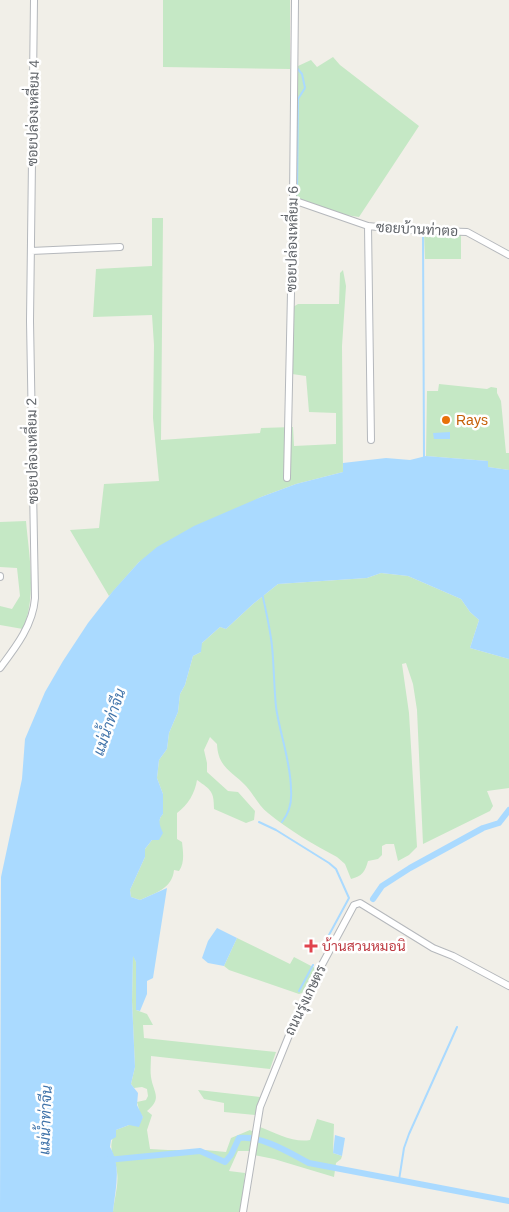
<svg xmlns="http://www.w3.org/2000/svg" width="509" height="1212" font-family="Helvetica,Sarabun,sans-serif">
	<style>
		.green { fill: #c5e8c5 }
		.water { fill: #aadaff }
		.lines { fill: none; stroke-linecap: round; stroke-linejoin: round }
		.stream { stroke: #aadaff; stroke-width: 2 }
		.canal { stroke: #aadaff; stroke-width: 6 }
		.minor-casing { stroke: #b5b8bc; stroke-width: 8 }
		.minor { stroke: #fff; stroke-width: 6 }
		.food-dot { fill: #e8710a; stroke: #fff; stroke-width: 2 }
		.health-dot { fill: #e0444e; stroke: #fff; stroke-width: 2 }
		.labels { text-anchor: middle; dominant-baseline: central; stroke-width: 5; stroke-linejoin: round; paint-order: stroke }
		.street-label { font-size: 14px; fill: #5f6368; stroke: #fff }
		.food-label { font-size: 14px; fill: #c56008; stroke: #fff; text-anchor: start }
		.health-label { font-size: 14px; fill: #be3a42; stroke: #fff; text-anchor: start }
		.water-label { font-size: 15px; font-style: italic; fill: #4174aa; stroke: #fff }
	</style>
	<rect width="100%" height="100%" fill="#f1efe8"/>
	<path class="green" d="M163,0H290V69L163,67Z
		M333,57L340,65L419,126L359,217L339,214L296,197V76L298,66L311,60L317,67Z
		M152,218H163L161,440L260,433L261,428L293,427L294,446L336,444V413L309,412L306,376L292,374L293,307L298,304H339L340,273L343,270L346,286L342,346L343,472L296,484L261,497L139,562L109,596L70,530L99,528L104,484L159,481L153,418L154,345L152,315L93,317L96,269L152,266Z
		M424,232L461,234V259H425Z
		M439,384L487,389L491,387L497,388V393L501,401L506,453H509V470L488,467V461L426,456L427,391H438Z
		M26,521C29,556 37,595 23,629L0,625V606L12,609L20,596L17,568L0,567V522Z
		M381,573L408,576L461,599L470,612L479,620L470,648L509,659V788L487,791L493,806L490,811L423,844L417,710L413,684L406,663L402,664L409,713L417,847L409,855L398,861L394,844H386L382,846V855L378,859L368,861C365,872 362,876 351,879L345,864L337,857C316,846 287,829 268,813C259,806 254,795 246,786C232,771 218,768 217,744L210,737L204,750L207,763V772L228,791L238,792L255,811L254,820L246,823L214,809C214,791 211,790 197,780C195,793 188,805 177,813V839L182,842C183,851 185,863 179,871L174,870C172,889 155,893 140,900L131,897L130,890L145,857V849L152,840L161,816L163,814V794L157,778L159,760L167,749L169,733L178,712L180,694L185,685L193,656L201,652V644L220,627L226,629L253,604L278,584L367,578Z
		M237,938L290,964L294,957L315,968L302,993L299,994L229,970L224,966Z
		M133,954L136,962V1010L147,1014L153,1025H143L144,1038L276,1052L270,1069L151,1056C151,1063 150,1070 151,1077C153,1092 163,1098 147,1111L152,1115L147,1130L150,1149L168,1150H205L226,1152L231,1138L250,1130L253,1132L249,1151H238L229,1171L245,1173L241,1212H113C114,1200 119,1184 117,1172C115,1151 106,1152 116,1130L129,1125L139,1123L143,1117L140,1113L137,1102L146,1100L148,1096L147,1089L142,1087L134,1088L131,1084L135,1067L132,1001Z
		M198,1090L260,1097L255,1115L224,1112V1103L204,1099Z
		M317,1119L334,1124L333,1153L342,1156L341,1159L336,1163L334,1177L274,1159L254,1155L260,1127C275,1133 294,1143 310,1140Z"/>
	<path class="water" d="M450,432V439H434L433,433Z
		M426,456L488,461V467L509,470V659L470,648L479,620L470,612L461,599L408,576L381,573L367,578L278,584L253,604L226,629L220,627L202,643L201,652L193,656L185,685L180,694L178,712L169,733L167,749L159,760L157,778L163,794V814C157,820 160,826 163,833L159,840H152L145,849V857L130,890L131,897L140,900L167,888L153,978L147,981V994L140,1011L136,1010V962L133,956L132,1001L135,1067L131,1084L138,1093L137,1105L143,1117L139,1127L129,1125L116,1130V1137L111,1140L110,1147C122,1167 115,1190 113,1212H0L1,877L22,779L25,739L45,692L63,661L88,623L113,591L139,562L157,547L194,526L261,497L296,484L343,472V463L386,458L410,460Z
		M217,928L237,938L224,966L208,963L202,958L208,941Z
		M335,1135L345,1138L342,1156L333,1153Z"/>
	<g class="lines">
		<path class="stream" d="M296,67L302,74L305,88L298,99L297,194
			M423,234L424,457
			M262,593C266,611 270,628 272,646C274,666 274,687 276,707C280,735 291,762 291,790C292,802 290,812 282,822
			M259,822L276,830L329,863L336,869L349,898L323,946
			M299,991L313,965
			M399,1180L404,1148L409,1134L457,1027"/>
		<path class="canal" d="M373,899L382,886L410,868L483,828L499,823L509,810
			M107,1160L200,1151L225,1162L231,1155L239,1138C261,1135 290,1153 309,1163L509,1201"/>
		<defs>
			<path id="minor" d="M293,200L368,226L407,230L467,232L509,255
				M368,226L371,440
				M31,251L120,247
				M287,478L293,200L295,0
				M0,577V576
				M0,668C16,647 33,625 35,598L30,321L34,0
				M243,1212L260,1107L296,1018L317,974L354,905L360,903L433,948L453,956L509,986"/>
		</defs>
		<use href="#minor" class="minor-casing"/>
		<use href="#minor" class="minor"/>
	</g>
	<circle class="food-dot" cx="446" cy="420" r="5"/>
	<path class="health-dot" d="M308.5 938.5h5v5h5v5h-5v5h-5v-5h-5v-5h5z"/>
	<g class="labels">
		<g class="street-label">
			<text transform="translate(33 113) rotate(-89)">ซอยปล่องเหลี่ยม 4</text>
			<text transform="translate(417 229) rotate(3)">ซอยบ้านท่าตอ</text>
			<text transform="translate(292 239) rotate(-89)">ซอยปล่องเหลี่ยม 6</text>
			<text transform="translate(32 451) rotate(-91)">ซอยปล่องเหลี่ยม 2</text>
			<text transform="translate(305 1000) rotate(-64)">ถนนรุ่งเกษตร</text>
		</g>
		<g class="food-label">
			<text x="456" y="420">Rays</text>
		</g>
		<g class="health-label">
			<text x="322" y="946">บ้านสวนหมอนิ</text>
		</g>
		<g class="water-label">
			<text transform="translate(109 722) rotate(-71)">แม่น้ำท่าจีน</text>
			<text transform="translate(45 1120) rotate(-88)">แม่น้ำท่าจีน</text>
		</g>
	</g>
</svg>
